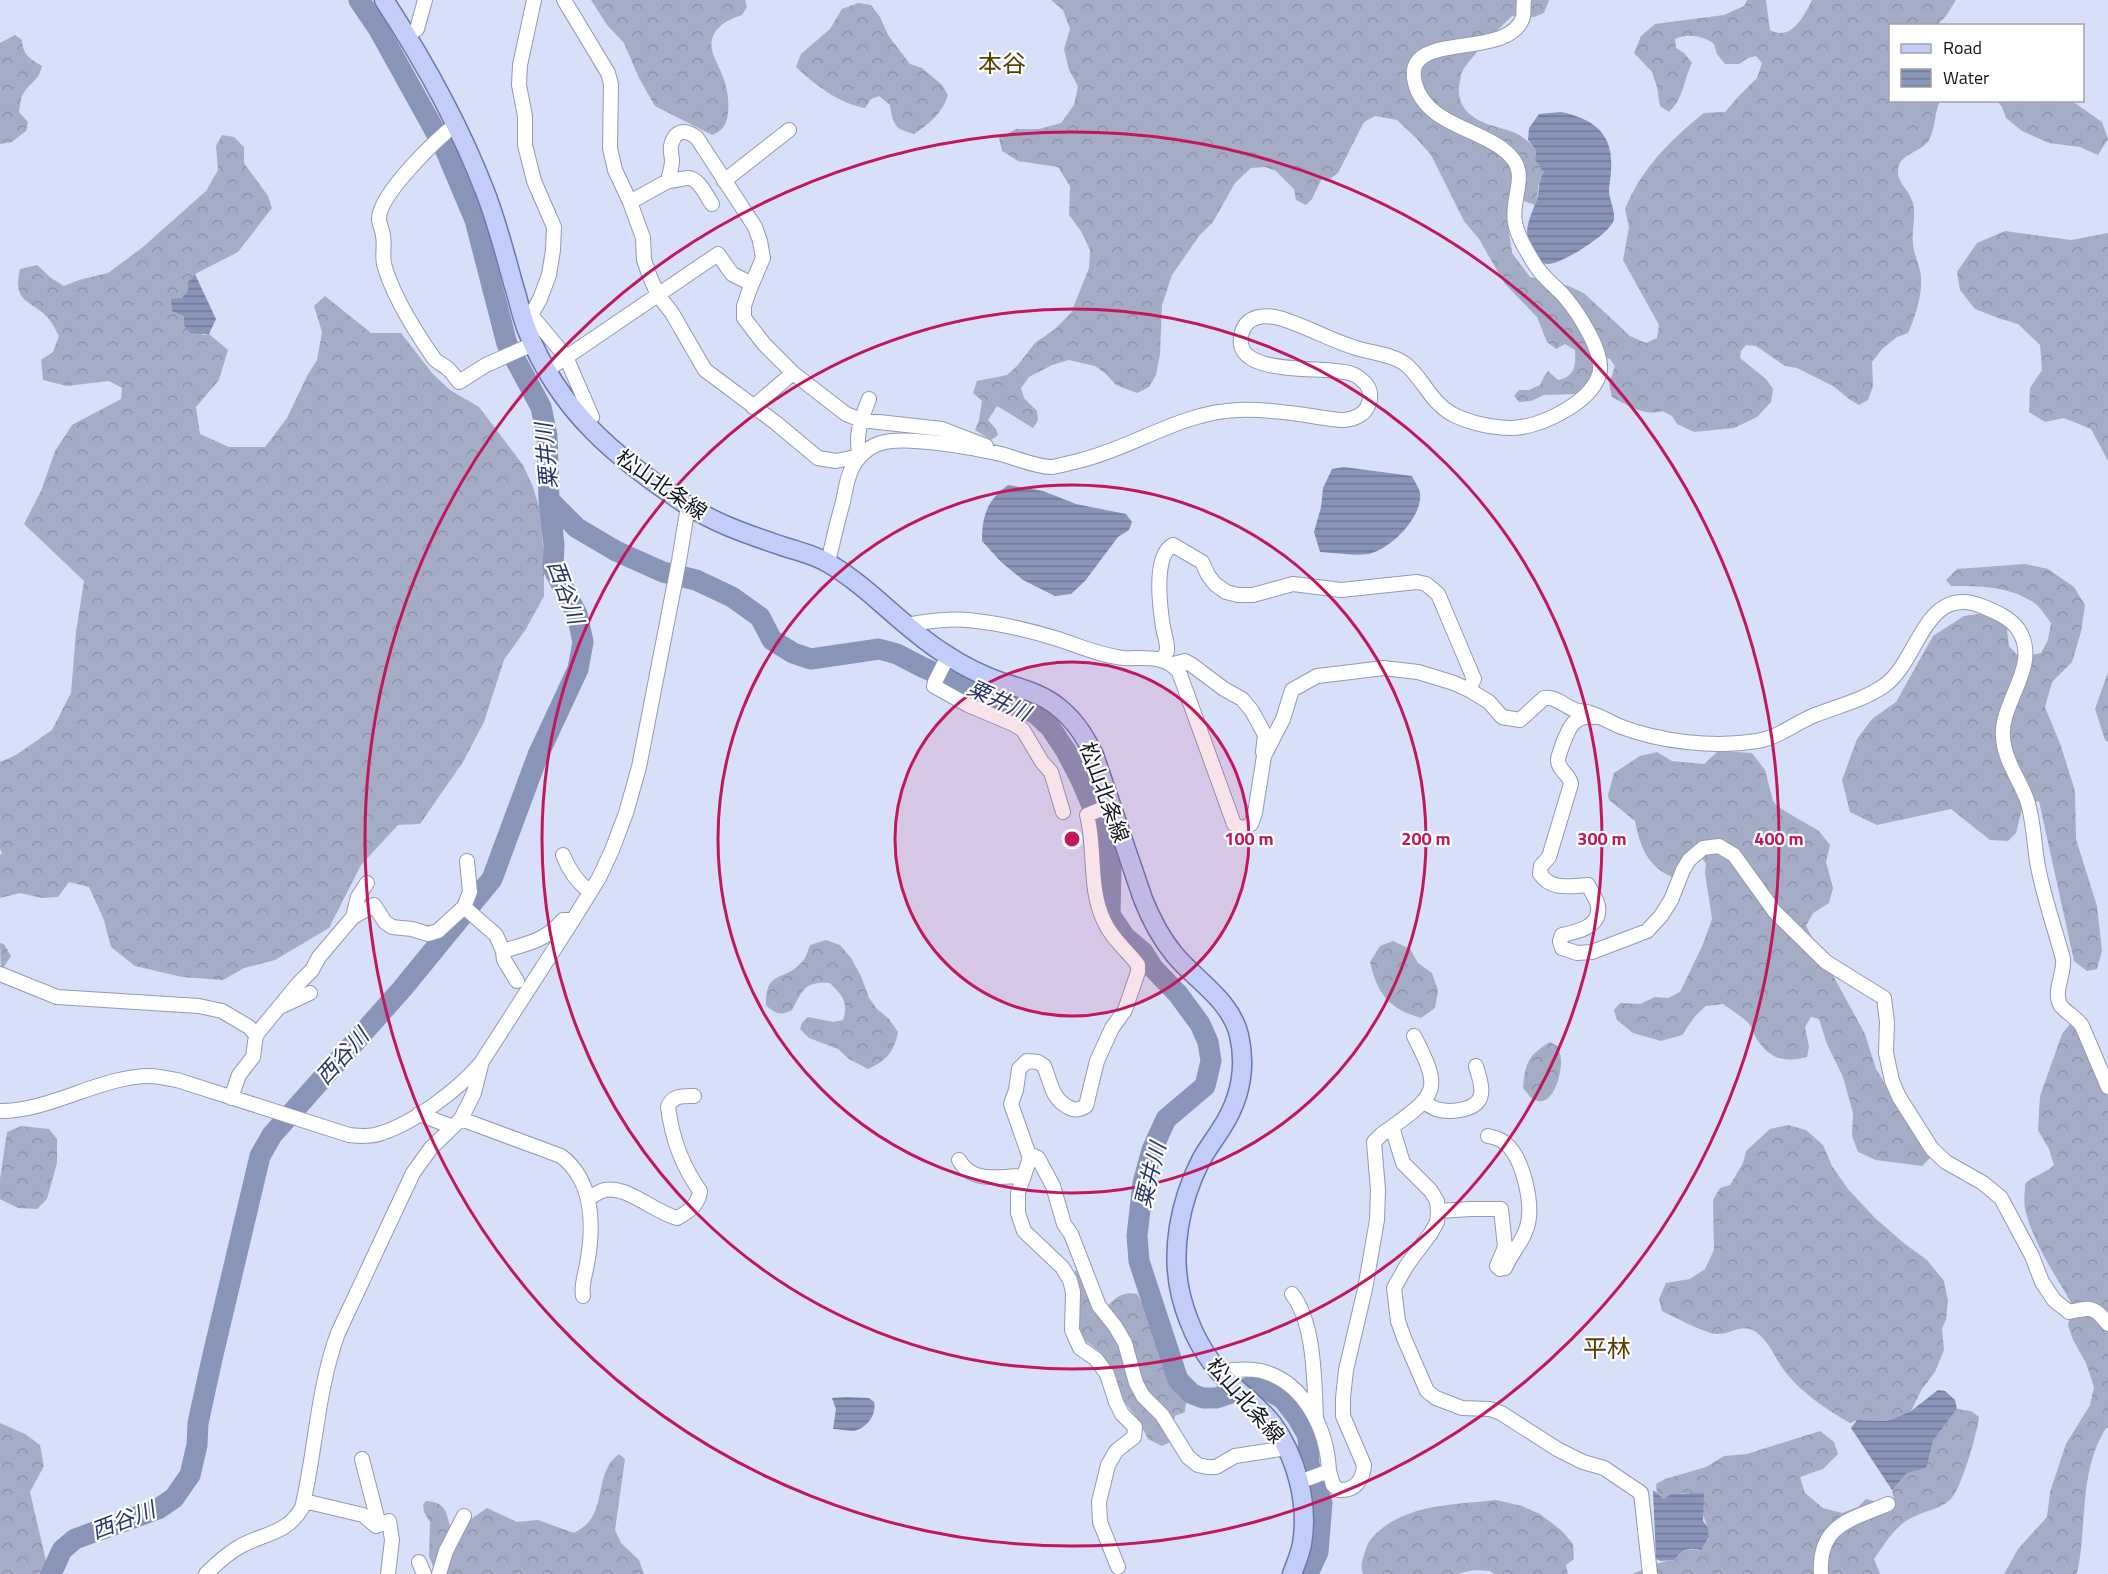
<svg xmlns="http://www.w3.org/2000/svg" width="2108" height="1574" font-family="'Titillium Web','Noto Sans JP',sans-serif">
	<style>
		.forest { fill: url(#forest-crowns) }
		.water { fill: url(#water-rules) }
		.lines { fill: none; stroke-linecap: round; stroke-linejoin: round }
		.river { stroke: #8994b9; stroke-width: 21 }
		.minor-casing { stroke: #939ab2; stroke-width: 16 }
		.major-casing { stroke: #6b79aa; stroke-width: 21 }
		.minor { stroke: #fff; stroke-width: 14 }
		.major { stroke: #c2cef9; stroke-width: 18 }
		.ring { fill: none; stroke: #c2185b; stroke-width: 3 }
		.labels { text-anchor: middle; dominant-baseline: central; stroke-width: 4.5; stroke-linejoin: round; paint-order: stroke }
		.street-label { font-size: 21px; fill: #13161f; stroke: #fff }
		.water-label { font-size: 22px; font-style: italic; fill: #2b3667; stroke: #fff }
		.quarter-label { font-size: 24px; fill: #584100; stroke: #fff }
		.centre { fill: #c2185b; stroke: #fff; stroke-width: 3 }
		.ring-label { font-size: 18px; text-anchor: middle; font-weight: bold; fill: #c2185b; stroke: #fff; stroke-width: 4.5; stroke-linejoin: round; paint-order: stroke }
	</style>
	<defs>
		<pattern id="forest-crowns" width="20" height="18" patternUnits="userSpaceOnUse" patternTransform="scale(1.5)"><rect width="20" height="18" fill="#a5adc6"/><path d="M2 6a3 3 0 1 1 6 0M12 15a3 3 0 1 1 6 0" fill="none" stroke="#8d94aa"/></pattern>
		<pattern id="water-rules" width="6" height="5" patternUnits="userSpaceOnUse" patternTransform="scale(1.5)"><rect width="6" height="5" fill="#8994b9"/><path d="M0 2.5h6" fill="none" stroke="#6f7896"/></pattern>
	</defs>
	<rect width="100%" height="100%" fill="#d8e0f9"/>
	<path class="forest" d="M591,0H745L747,7L742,15C726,20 708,30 712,50C714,59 720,68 723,77C728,90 730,105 727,119C725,127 720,132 712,135L655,106L639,78L624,43L607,25Z
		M1051,0H1549L1544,13L1534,17L1512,16C1496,32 1479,48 1465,67C1462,70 1461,75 1460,80C1456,98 1462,112 1480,121C1505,132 1517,127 1536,150L1535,160L1544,172C1535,185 1540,192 1535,205L1521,200L1509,204L1507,218L1512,253L1530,277L1569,286L1585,294L1630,336L1646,343L1657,338L1659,325L1623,260L1629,227L1625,209C1642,168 1670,140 1704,113L1725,112L1738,97L1757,78L1762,63L1756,56L1748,58L1739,64H1725L1717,54L1714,44C1703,36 1689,33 1675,39L1676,48L1684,53L1692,63C1683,81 1684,98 1669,112L1660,106L1657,87L1652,72L1634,53L1641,36L1655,24L1724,15L1744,6L1747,0H1766L1770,30C1791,42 1804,16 1812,0H1956L1946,16L1937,25L1890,26V100L1940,101C1934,113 1936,128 1929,140C1921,153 1899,153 1898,170C1897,182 1907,188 1911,198C1918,213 1911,228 1913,244C1914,256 1921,267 1921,279C1922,297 1915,317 1908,333L1897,337L1882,349L1872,362L1873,386L1868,400L1859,405L1849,399L1833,386L1797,368L1785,366L1756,346L1746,345L1741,351L1740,358L1766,379L1773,389L1771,402L1757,417L1734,428L1694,432L1677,424L1672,416L1662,411C1645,417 1627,405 1612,397L1609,384L1615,366L1610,359L1604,357L1584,388L1577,394L1544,395L1531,401L1519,402L1514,396L1519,390H1529L1540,385L1545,375L1548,371L1558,380C1575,377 1576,365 1575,350L1565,344L1556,349L1547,342L1537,317L1505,284L1479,239L1464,221L1431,155L1415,137L1397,120L1375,116L1364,122L1338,173L1330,179L1322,178L1312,199L1306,205L1296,200L1294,189L1276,171L1265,167L1251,168L1235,183L1213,222L1199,236L1172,275L1162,305L1160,354L1156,375L1149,387L1137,393L1116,385L1106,374L1095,366L1069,360L1052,365L1029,377L1021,388L1024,398L1037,411L1038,420L1033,428L997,406L988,420L996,429L998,435L991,440L975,430L979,420L982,401L973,393L977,381L1007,375L1017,366L1035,343L1055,329L1071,313L1089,268L1090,250L1081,231L1069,215L1070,186L1058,167L1018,161L1002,151L999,138L1016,129H1039L1061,123L1074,105L1078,86L1069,70L1064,49L1070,29L1063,10Z
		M858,3L871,5L880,17L888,35L910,64L922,68L942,85L948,95C942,114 930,123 914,134C894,129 893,124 890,105L879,96L871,99L865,108C840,104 815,85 796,67L801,54L830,29L842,9Z
		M15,35L22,40C23,55 29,58 42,66C38,83 29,82 22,96C20,101 20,107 19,112L28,122L26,131L12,142L0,144V43Z
		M1997,101H2072L2102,122L2108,139L2098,155L2080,147L2049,143L2022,131L2006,118L2002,107Z
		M222,135L234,137L244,147V163L268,196L272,208L238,252L195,274L188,282V290L182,299L184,316L203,335L209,334L228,350L219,380L196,407L200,434L229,447H265L287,418L307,376L317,360L322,332L314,306L325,296L371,333H401L432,373L450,390L479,407L523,465L533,487L541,513L544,565V596L526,629L504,660L484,722L463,762L420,824L398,825L361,865L329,928L275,960L244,968L223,980L182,977L135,966L111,947L104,920L89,887L69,882L58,897L42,898L20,893L0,898V855L2,853L0,849V762L16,755L52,730L71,693L76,632L84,581L24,524L41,491L55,451L72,425L121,399L122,388L109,381L67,386L43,380L41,360L53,352L59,336C56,331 53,324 49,319C31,298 12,305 20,269L37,265L51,278L64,286L79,280L108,273L143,247L206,191L218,170L216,146Z
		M2005,231L2071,240L2108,233V461L2091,429L2064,418L2045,422L2029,412L2030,388L2042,370L2040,345L2018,324L1998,318L1975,309L1960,290L1957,272L1977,243Z
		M2025,564L2048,569L2074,587L2085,605L2081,632L2072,662L2052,682L2045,707L2061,746L2075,791L2076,839L2097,906L2102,951L2097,969L2087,971L2074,961L2039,801L2023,805L2016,833L2008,841L1990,840L1951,809L1877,825L1850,812L1842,780L1857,739L1872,719L1896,702L1933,636L1964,616L1993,612L2006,622L2009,646L2019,657L2041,653L2048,640L2051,623C2046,617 2040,606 2033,602C2008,586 1979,586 1951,586L1946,580L1957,569Z
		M2108,648V742L2105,740L2095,709L2108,672Z
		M1718,751L1752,753L1765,770L1773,801L1778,807L1819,831L1830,845L1826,862L1833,888L1829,903L1813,913L1806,926L1865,1034L1876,1069L1909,1123L1928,1148L1930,1158L1922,1166L1876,1160L1858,1152L1852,1136L1853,1113L1843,1077L1827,1044L1819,1019L1811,1017L1805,1027L1809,1047L1807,1057C1785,1063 1771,1059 1758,1041C1754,1036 1753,1028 1749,1024C1742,1016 1731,1010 1723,1004L1706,1006L1695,1016L1682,1035L1661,1041L1633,1033L1617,1020L1614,1010L1620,1003L1640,1004L1655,997L1668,998L1680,992L1703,944L1712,919L1705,873L1706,864L1702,858H1686L1672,877C1647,866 1640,846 1635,821L1609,800L1608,795L1614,773L1640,756L1657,752L1672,761L1704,764Z
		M826,940L840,945L851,958L861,976L869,998L877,1009L889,1019L898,1032C894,1052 887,1060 868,1069L849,1059L838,1049L809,1038L800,1029L802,1023L808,1017L833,1022L843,1020C849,1001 842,996 830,983C804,981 803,990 792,1010C781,1016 775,1014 766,1005C765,969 785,982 802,962C806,958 808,950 810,945Z
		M1393,941L1410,949L1418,963L1432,973L1438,990L1435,1008L1421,1018C1388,1008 1378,995 1370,962L1380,946Z
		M0,943L4,944L11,956L1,971Z
		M2073,1020L2080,1025L2108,1096V1428H2106C2078,1473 2088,1523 2077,1574H2004L2018,1549L2047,1517L2050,1492L2066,1444L2090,1405L2094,1387L2086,1363L2073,1340L2068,1325L2073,1306C2056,1276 2035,1246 2026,1213C2023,1203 2025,1194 2025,1184C2034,1175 2045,1174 2054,1165L2049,1149L2038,1130L2040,1096L2062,1034Z
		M1550,1042L1557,1046C1559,1050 1561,1055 1561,1060C1562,1073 1553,1111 1533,1099C1529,1097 1526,1091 1523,1088C1525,1064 1528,1055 1550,1042Z
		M1788,1125L1806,1130L1823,1145L1832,1166L1848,1189L1875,1218L1905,1244L1927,1260L1944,1281L1948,1301L1946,1320L1942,1328L1944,1350L1935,1372L1922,1389L1911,1411L1887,1421L1857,1420L1850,1423C1827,1410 1799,1391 1783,1369C1774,1356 1769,1341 1756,1332C1741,1322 1731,1335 1716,1334C1707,1334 1672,1316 1662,1311L1659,1299L1666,1283L1690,1279L1705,1269L1714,1250L1713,1200L1720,1188L1730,1185L1743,1163L1746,1151L1770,1129Z
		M21,1126L49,1129L57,1139V1163L47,1199L37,1209L18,1208L0,1199V1179L7,1132Z
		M1076,1270L1085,1271L1101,1303L1108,1306C1115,1297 1125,1291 1137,1294L1148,1314L1159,1354L1170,1379L1186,1403L1185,1412L1175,1416L1170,1442L1162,1446L1148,1439L1137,1418L1125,1403L1115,1377L1100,1352L1083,1339L1077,1327L1071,1278Z
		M1957,1409L1971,1411L1979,1417C1977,1434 1961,1490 1950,1500C1939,1510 1923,1511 1911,1518C1895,1526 1884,1545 1874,1559L1880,1574H1632C1646,1569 1659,1561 1674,1560C1684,1549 1687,1548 1701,1550C1703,1546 1708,1541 1709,1537C1710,1530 1698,1502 1695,1495L1683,1493L1664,1499L1657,1493L1656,1484L1665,1479L1706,1467L1724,1456L1747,1454L1820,1431L1834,1442L1838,1454L1823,1469L1800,1477L1805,1493L1823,1508L1842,1513L1858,1507L1866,1499L1877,1502L1883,1513L1891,1511L1894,1499L1892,1490L1907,1473L1929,1452L1933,1441Z
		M0,1423L25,1434L40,1445L44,1466L30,1492L46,1561L43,1574H0Z
		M619,1454L625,1459L615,1530L621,1543L639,1560L644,1574H436L429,1556L430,1522L424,1512L423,1505L426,1501C450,1502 446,1518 453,1536L462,1534L471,1519L487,1508L517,1522L538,1520L574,1533C577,1531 582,1528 586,1525C606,1506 595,1471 619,1454Z
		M1496,1500L1522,1506L1540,1514L1562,1531L1573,1544L1574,1559L1566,1565L1568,1574H1494L1490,1571L1474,1570L1457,1574H1363C1360,1566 1362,1560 1365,1552C1368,1541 1372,1537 1380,1530C1413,1503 1456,1505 1496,1500Z"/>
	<path class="water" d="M1561,112C1594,119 1614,134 1611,170C1611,177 1609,185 1609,192C1610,201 1615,211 1614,219C1612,233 1562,264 1548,264C1530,263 1525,238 1528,224C1530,217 1533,209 1536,202C1541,191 1536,184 1544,172L1535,160L1536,150L1528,140L1529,128L1539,114Z
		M195,274L216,319L209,334L190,333L184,325V316L172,311L171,299L182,298L188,290V282Z
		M1344,467L1412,476C1414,481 1419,487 1420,493C1423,517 1390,550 1368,554C1353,556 1335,553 1320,552L1314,532L1321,507L1323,488L1332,469Z
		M1008,485L1043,491L1076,504L1126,514L1132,522L1129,530L1118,537L1085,581L1071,594L1055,596L1023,580L1001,562L982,541C982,516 987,500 1008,485Z
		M1938,1390L1945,1391L1955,1400L1957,1409L1933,1441L1926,1468L1907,1473L1892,1490L1851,1428L1857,1420L1887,1421L1911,1411Z
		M846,1397L869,1398L874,1402C877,1415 866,1429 853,1431C847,1431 839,1429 833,1429L836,1409L832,1398Z
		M1653,1490L1664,1499L1671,1494L1704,1493L1703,1521L1708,1528L1709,1537L1701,1550C1687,1547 1684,1549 1674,1560L1661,1561L1656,1559Z"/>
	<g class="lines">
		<path class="river" d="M549,500L577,528L616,551L663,572L696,580L732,597L760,617L772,640L793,653L811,659L879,649L897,654L922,667L960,684L1021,707L1036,714L1050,727L1066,751L1081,780L1101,827L1111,867L1110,915L1125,937L1143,952L1153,968L1178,994L1200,1024L1208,1042L1211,1061L1205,1086L1166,1119L1152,1150L1143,1183L1137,1236L1139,1261L1178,1380L1192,1394L1203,1398H1216L1250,1387L1268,1390L1283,1399L1297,1417L1308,1436L1309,1464L1322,1503L1318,1552L1308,1574
			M51,1574L62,1550L75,1539L158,1509L174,1498L190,1475L197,1445L198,1423L212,1359L260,1156L272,1135L402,989L492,879L538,755L578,669L583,642L577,614L553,568L554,545L549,500L547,436L541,407L507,344L475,220L445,149L378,28L359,0"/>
		<defs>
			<path id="minor" d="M564,0L608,73L611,84L610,148L615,170L630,202L643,238L644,260L650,277L658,295L672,313L705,370L776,423L818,458L836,461L860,456
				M406,36L417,29L425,0
				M456,124C437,139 379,194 379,219C379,224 383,231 383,236C385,245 382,255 384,264C392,294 415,331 433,357C436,362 442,364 447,368C452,372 455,377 459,382L486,365L533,344
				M668,181C675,181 682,178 688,178C699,178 707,197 712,204
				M724,181L789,130
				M630,202L668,181C669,175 672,167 672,161C672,156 670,151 671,146C675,129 686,129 697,138L755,227L760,241L763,258L749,291L744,306V318L764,344L793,373L846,414L861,420L942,429L986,446
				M531,315L566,357L592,417L584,423
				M523,318L531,315L540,299L549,275L553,250L554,227L534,181L525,145V116L519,85L520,65L534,0
				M546,371L718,254L732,274L752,284
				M753,407L793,373
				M860,456C854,436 862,417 869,399
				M828,562C833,542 837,522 843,502C845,491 847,478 852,468C857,458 867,448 878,444C902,434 974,448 1001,454C1016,458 1036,467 1052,467C1060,466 1070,463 1078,461C1133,448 1181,412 1238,410C1265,409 1292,413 1318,417C1326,418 1336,420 1344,420C1353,419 1362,416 1367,408C1371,400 1372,392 1366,384C1362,380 1357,375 1352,374C1328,364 1228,380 1242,332C1247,316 1264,314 1279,318C1304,325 1328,339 1353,347C1369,353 1389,353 1404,363C1422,376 1429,401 1452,414C1469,423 1493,428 1512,428C1541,427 1590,403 1599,375C1606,354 1577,311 1564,296C1554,285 1542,277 1534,263C1527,251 1518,238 1515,223C1510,195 1533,172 1504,150C1476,128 1425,123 1415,83C1401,28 1509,62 1523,17C1524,12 1523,6 1524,0
				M904,625C925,622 947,618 968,620C998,623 1029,630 1058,639C1079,646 1102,656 1124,658C1144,659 1165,654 1179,672L1234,824L1242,829L1251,824L1255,813L1264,756L1283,719L1292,690L1317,676L1343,673L1383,668L1418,672L1454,683L1471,691L1489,702L1502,717L1520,720L1544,698C1555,696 1563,705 1573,709C1578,712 1585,711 1590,713C1600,716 1610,722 1619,726C1660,742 1714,748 1757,741C1778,738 1795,723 1815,715C1838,706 1864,700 1885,685C1919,661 1925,581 1984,607C1996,612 2010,618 2018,629C2042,665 2000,701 2003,737C2004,760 2020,780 2027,800C2034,821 2034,846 2038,867C2044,898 2055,929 2063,959C2065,974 2052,992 2061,1006C2068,1014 2076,1017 2082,1026L2108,1087
				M948,656L935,682L934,686L968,705L1013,724L1023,730L1042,762L1051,772L1063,812
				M1163,659C1163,659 1167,651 1167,651C1168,644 1164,634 1163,627C1160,608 1153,555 1173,545L1202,562L1208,575L1215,584L1226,592L1238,595H1253L1293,584L1341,590L1417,582L1426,584L1438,594L1474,679L1472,683
				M1173,664L1185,661L1192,665L1224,689L1242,699L1252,711L1265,735L1263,752
				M1594,717C1573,715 1569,728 1562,746C1561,750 1558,756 1558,760C1558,770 1570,775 1571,784L1549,857L1541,866L1540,874C1552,891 1570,886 1588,885C1591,892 1598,900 1598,907C1601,927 1576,932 1562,935L1560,941L1562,948L1577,953L1592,952L1647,931L1661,916L1671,900L1683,870L1689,860L1703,848L1719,846L1734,855L1775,912L1826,962L1884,998L1887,1022L1886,1053L1892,1081L1899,1097L1932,1149L1946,1162L1983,1183L2001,1198L2032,1256L2042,1282L2054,1300L2069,1312C2091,1307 2094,1306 2108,1324
				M1111,805L1087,815C1096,849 1088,887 1104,921C1111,938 1127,950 1138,965V972L1125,1010L1112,1028L1097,1061L1086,1106C1079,1110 1075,1111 1068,1107C1051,1098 1051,1082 1044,1066L1038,1062L1027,1061L1019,1069L1016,1090L1011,1104L1030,1158L1018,1193V1213L1024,1231L1062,1267L1070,1280L1073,1292L1072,1330L1080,1348L1096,1359L1107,1374L1116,1402L1122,1414L1135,1427L1134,1437L1116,1451L1108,1465L1099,1502L1100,1522L1118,1567
				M563,855C569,871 577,882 590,892
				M464,907L470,892L467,861
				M353,917L358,897L367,883
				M503,951L504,960L517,981
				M0,974L57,997L199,1006L222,1011L249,1027L256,1035
				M282,1006L310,993
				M231,1098L239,1075L253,1057L256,1035L298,984L312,970L319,957L353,917L374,905L385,922L392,927L412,929L428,934L438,931L464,907L496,935L503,951C529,943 545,941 563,920H573
				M1424,1102C1428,1105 1432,1107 1436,1109C1450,1113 1479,1111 1481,1094C1483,1086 1478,1074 1476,1066
				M0,1111C52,1111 100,1076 150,1076C159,1076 169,1079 177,1080L349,1135C360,1136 371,1137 382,1133C415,1122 459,1089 481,1063L573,920L599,878L612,850L626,813L639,767L679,561L688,506
				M419,1114L453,1127
				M461,1119L561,1156C594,1181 594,1227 587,1264C585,1276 581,1285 583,1296
				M1392,1127C1440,1093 1440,1087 1414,1036
				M1030,1158L1034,1156L1038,1158L1053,1186L1064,1224L1071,1234L1099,1306L1115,1326L1125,1343L1136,1383L1143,1396L1162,1415L1188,1457L1198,1465L1207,1467H1216L1235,1456L1287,1448
				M959,1160C972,1184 1000,1176 1023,1176
				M588,1199C593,1196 599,1191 605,1190C626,1185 654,1212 677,1218C687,1213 699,1204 700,1191C682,1166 672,1138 668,1107C672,1095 684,1096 694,1096
				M1438,1211L1471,1209H1501L1505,1247L1497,1266L1500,1269L1505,1268C1511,1253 1523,1242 1527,1227C1534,1205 1523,1157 1505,1143C1501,1139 1493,1137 1488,1136
				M1292,1294C1315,1324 1314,1380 1316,1417
				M1219,1372C1232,1370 1248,1368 1261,1371C1305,1382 1327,1430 1329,1471
				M362,1459L379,1525
				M1299,1482L1329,1471L1333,1485L1339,1490C1355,1491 1363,1480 1364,1465L1343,1416V1398L1346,1370L1365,1289L1377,1220L1378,1190L1374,1142L1382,1134L1392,1127L1403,1163L1431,1191L1437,1201L1438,1211L1437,1222L1431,1233L1407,1265L1394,1288L1398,1321L1404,1338L1427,1391L1436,1398L1462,1408L1490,1409L1501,1413L1557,1449L1583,1462L1604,1468L1641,1493L1650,1574
				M304,1501L363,1515L376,1526L389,1521L392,1540L388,1574
				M419,1562L424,1574
				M206,1574C216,1564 227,1554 239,1547C263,1533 286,1535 302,1508C316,1450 317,1390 338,1333L413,1173L431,1148L461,1119L474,1093L481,1065
				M439,1574L446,1551L464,1516
				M1821,1574C1818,1524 1851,1520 1888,1504"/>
			<path id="major" d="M384,0C424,61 460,126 486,194C497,223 505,253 513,283C518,298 521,315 527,330C559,411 616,458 687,505C716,524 750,535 782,546C797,551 815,555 828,563C871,588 903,628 945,654C963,666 983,676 1004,683C1023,689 1042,694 1058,707C1075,720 1085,736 1094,755L1143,899C1151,919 1160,937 1174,954C1196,981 1230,999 1239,1035C1247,1070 1240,1100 1221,1129C1214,1140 1207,1149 1201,1160C1180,1201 1170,1251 1181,1296C1189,1327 1204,1357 1226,1379C1241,1394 1259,1407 1272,1423C1296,1456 1309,1503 1302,1544C1300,1554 1296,1564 1292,1574"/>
		</defs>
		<use href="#minor" class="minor-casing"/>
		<use href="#major" class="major-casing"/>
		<use href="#minor" class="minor"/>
		<use href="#major" class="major"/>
	</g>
	<circle cx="1072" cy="839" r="177" fill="#c2185b" fill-opacity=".12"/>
	<g class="ring">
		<circle cx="1072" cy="839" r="177"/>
		<circle cx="1072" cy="839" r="354"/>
		<circle cx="1072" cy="839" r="530"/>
		<circle cx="1072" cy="839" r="707"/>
	</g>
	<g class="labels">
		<g class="street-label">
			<text transform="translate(662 484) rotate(35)">松山北条線</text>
			<text transform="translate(1105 792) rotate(70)">松山北条線</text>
			<text transform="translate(1246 1400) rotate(49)">松山北条線</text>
		</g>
		<g class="water-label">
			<text transform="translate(546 456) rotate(-95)">粟井川</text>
			<text transform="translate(566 592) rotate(70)">西谷川</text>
			<text transform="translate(999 700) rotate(25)">粟井川</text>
			<text transform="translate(342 1056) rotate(-48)">西谷川</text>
			<text transform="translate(1150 1175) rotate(-76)">粟井川</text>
			<text transform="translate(123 1520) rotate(-21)">西谷川</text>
		</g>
		<g class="quarter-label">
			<text x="1002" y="63">本谷</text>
			<text x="1607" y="1348">平林</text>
		</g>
	</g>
	<circle cx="1072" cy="839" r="9" class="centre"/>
	<g class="ring-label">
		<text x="1249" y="845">100 m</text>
		<text x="1426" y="845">200 m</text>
		<text x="1602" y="845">300 m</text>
		<text x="1779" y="845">400 m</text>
	</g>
	<rect x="1889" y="24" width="195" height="78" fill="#ffffff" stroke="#a1a2a5" stroke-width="1.5"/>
	<rect x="1901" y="44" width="30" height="9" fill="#c2cef9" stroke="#a1a2a5" stroke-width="1.5"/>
	<text x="1943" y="54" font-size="18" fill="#13161f">Road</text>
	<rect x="1901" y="69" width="30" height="18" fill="url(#water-rules)" stroke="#a1a2a5" stroke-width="1.5"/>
	<text x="1943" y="84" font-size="18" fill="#13161f">Water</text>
</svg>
